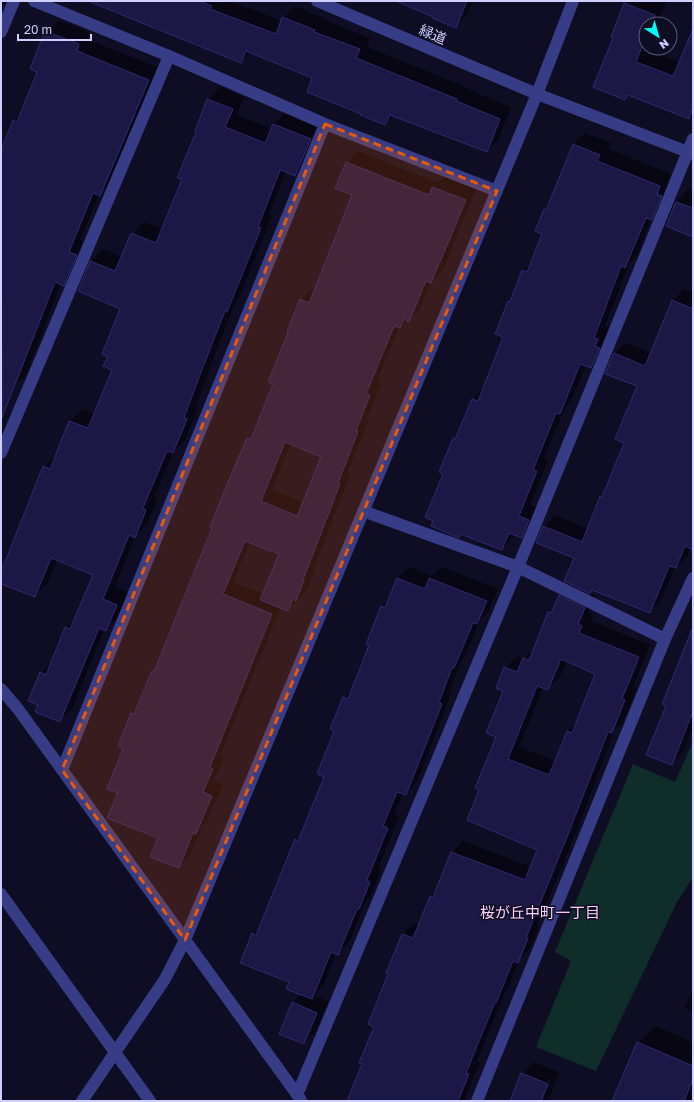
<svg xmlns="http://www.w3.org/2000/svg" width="694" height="1102" font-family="'Golos Text','Noto Sans JP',sans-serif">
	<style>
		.green { fill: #102e29 }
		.shadow { fill: #0007; fill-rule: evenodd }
		.building { fill: #1c1845; stroke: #2f2972; fill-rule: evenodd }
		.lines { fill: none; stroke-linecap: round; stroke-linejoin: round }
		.minor { stroke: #363c85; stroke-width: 12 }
		.marked { fill: #e8590c; fill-opacity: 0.2; stroke: #e8590c; stroke-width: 3; stroke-dasharray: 8 5; stroke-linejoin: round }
		.labels { text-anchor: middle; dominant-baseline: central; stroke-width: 3; stroke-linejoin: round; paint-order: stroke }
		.street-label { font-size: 14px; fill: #cfd0ff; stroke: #0e0d23 }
		.neighbourhood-label { font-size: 15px; fill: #ffd1f4; stroke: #0e0d23 }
	</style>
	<rect width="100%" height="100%" fill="#0e0d23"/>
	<path class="green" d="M693,742V877L677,902L596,1071L536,1047L571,961L555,952L633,764L675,782Z"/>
	<path class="shadow" d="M1,1H5L1,11Z
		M126,1H231L282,21L283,18L295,6L326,19L325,20L370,38L367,47L468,88L467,89L511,107L498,140L486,151L394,115L385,124L362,113L313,78L250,52L241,62Z
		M396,1H473L467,15L456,26Z
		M628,1H667L657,24H646L647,50L680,63L693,30V119L630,95L625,99L614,38L625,4Z
		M686,1H693V4Z
		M58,20L90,33L88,40L160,68L111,183L99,194L80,240L87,244L75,273L63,284L61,283L26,375L17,383L1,423V164L3,160L1,159V153L14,121L21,114L38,71L46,32Z
		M220,87L244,97L237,115L272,129L274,124L286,112L322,127L307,163L295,175L286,172L269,214L272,216L239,298L236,301L213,359L196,406L198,407L185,440L173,452L155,496L158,497L147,524L136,535L115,587L128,592L118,618L104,630L72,709L60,721L39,704L41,673L52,662L66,628L76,617L94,574L57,560L47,584L35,596L1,583V575L44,467L56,455L70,422L82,409L94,414L113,369L109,356L121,308L79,291L91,261L104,249L122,257L132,234L144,222L162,229L183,179L208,100Z
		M585,133L611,143L608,149L671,174L668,182L673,184L663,207L651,219L637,255L629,263L605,326L609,327L606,334L611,336L603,355L591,367L586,365L571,401L565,408L544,458L548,460L530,505L540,509L533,525L522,537L515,534L513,537L502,549L462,533L458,536L444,473L454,438L459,433L473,399L484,388L504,337L509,302L513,298L523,271L531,263L543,233L544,210L549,205L573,144Z
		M358,151L438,183L445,176L476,189L443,271L431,282L420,309L409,321L407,320L399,327L377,382L381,384L367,419L369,420L348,471L351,473L314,568L315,569L308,588L288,610L281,607L220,756L224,757L214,781L223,784L207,821L202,827L190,856L179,867L159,837L119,793L125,748L132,713L138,707L153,671L156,668L214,527L248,438L256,430L275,384L290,332L301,300L312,288L315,290L353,194L347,163ZM291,443L322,456L304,503L272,490ZM250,542L280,554L263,594L233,582Z
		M688,190L693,192V236L667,225L676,202Z
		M693,285V541L687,556L676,567H675L661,600L650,612L594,589L590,593L596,596L589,612L594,614L591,621L650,645L633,687L637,688L624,720L615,729L579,825L537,926L539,927L529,950L519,960L507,990L505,992L477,1061L480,1062L464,1101H348L363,1064L375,1026L389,973L402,934L414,923L420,925L431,897L436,891L452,853L463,841L531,867L538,849L480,789L497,737L504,690L505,668L517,656L523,659L535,647L549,612L555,606L560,596L572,584L575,558L544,527L555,515L588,529L600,497L605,492L625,443L638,386L614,354L625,343L652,353L672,301L684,289L690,292ZM566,661L597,673L577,723L568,732L556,761L519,747L543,687L548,689L560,677Z
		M1,430L5,431L1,441Z
		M410,567L432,576L442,567L498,589L488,612L480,620L465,656L462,659L450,691L452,692L417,782L405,794L403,793L394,815L399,816L378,869L381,870L370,897L366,901L349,942L338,953H336L323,986L314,995L328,1001L316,1031L304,1043L293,1003L301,994L290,982L252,934L261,925L296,840L302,834L326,776L344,698L353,689L370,645L382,607L389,599L398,578Z
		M693,630V727L683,752L671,764L667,705L663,704Z
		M693,988V1011L685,1008Z
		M655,1026L693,1042V1101H613L638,1043Z
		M534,1062L559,1072L548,1101H542L551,1079H549L540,1101H511L522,1074Z"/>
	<path class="building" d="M88,1H199L212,6L210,9L276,34L282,17L315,30L314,32L360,49L356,58L457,99L456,101L500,119L487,152L390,115L385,125L360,115L361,114L307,92L312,78L246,51L241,63Z
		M396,1H467L456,28L432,18L433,17Z
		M624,3L655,15L651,24H646V36L636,62L673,76L693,29V108L689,119L628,95L625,100L593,87L613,38L611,37Z
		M45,31L79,44L77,51L149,80L100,196L93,193L69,252L77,255L64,286L55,282L2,418L1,151L13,120L17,122L37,72L30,69Z
		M207,99L233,109L225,127L265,143L273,124L311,139L295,176L280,170L258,227L261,228L227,312L225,311L201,372L184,418L187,419L173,453L167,451L143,508L146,510L135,538L129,535L103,599L117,605L106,631L99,628L60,722L35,712L38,705L28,701L40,672L46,675L65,627L70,629L93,575L51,558L35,597L1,584V572L43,466L50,469L69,421L88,428L112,370L103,366L108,357L102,354L120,309L78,291L90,261L115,271L131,233L156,243L182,179L177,178L196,132L195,131Z
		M573,144L600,155L597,161L660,186L657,194L662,196L652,220L646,218L625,268L621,266L594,338L598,339L595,346L600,348L591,368L580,364L560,414L556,413L533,470L537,471L519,516L529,520L522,538L509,533L502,550L460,534L459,538L431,526L433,521L425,517L443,474L439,472L453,438L455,439L472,399L478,401L503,337L495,334L508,301L510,302L522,270L527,272L542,234L535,231L544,209L546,210Z
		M346,162L429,195L432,187L466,200L431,283L426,281L409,322L404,319L400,328L394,326L366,394L370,395L356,431H358L338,483L340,484L303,580H304L296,601L293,599L288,611L260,600L279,554L245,541L223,594L272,614L210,767L213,769L203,792L212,796L196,834L193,833L179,868L150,857L158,838L107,818L118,793L107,789L123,749L118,746L131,713L134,714L152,671L154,672L212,528L210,527L225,489L247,438L251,439L273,384L268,382L288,333L287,332L300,299L309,303L352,195L335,188ZM285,442L321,457L297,516L261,501Z
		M676,202L693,208V237L666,226Z
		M672,300L693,309V550L685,546L676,568L669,566L650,613L592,590L590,594L564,581L574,558L536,543L543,526L582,542L600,496L602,497L624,443L615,439L637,386L605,374L614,353L645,366Z
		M397,578L425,589L429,578L487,601L477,624L473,623L454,668H452L439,702L442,704L406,795L397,792L383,826L388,828L367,880L370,882L359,909H357L338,955L331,952L312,999L286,989L289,982L240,963L252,933L256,935L295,839L298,841L324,777L317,774L334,731L330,729L343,697L348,699L369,645L366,644L381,606L385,608Z
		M559,595L585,608L578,624L582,626L579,633L639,657L622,699L625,700L612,733L608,732L567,837L526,938H528L518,963L513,961L496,1003L495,1002L466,1073L469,1074L458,1101H347L362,1064L359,1063L374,1027L368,1024L388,974L386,973L402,934L413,938L430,896L433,897L451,852L525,880L537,850L467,820L479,790L475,788L496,737L486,733L503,691L496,688L504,667L517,672L523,658L529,660L548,612L551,613ZM561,659L595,674L572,733L567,731L549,775L508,759L537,686L548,690Z
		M692,629L693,711L672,765L646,755L666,706L662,704Z
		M292,1002L317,1013L304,1044L279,1034Z
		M637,1042L693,1066V1079L684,1101H612Z
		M521,1073L548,1084L541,1101H510Z"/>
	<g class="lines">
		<path class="minor" d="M34,1L169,56L325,124L497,191
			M317,1L537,94L693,154
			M1,32L14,1
			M1,453L169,56
			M363,511L518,567L665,639
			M1,689L18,709L301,1100
			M62,770L325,124
			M1,894L150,1101
			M297,1095L518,567L693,139
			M82,1101L165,979L185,940L537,94L573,1
			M477,1101L665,639L693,578"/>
	</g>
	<path class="marked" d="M325,124L497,191L185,940L62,770Z"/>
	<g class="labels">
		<g class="street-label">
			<text transform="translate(433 34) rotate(23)">緑道</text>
		</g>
		<g class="neighbourhood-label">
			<text x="540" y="912">桜が丘中町一丁目</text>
		</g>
	</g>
	<rect width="694" height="1102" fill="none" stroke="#cfd0ff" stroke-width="4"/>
	<g transform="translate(658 36) rotate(143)"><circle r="19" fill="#0e0d23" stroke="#5b5b7b"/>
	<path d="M0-3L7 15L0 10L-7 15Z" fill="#00faf5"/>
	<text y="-6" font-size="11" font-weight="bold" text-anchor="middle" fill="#cfd0ff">N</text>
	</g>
	<path d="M18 34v6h73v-6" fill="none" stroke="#cfd0ff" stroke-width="2"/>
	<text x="24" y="34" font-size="12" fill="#cfd0ff" stroke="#0e0d23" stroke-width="3" paint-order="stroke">20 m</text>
</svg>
